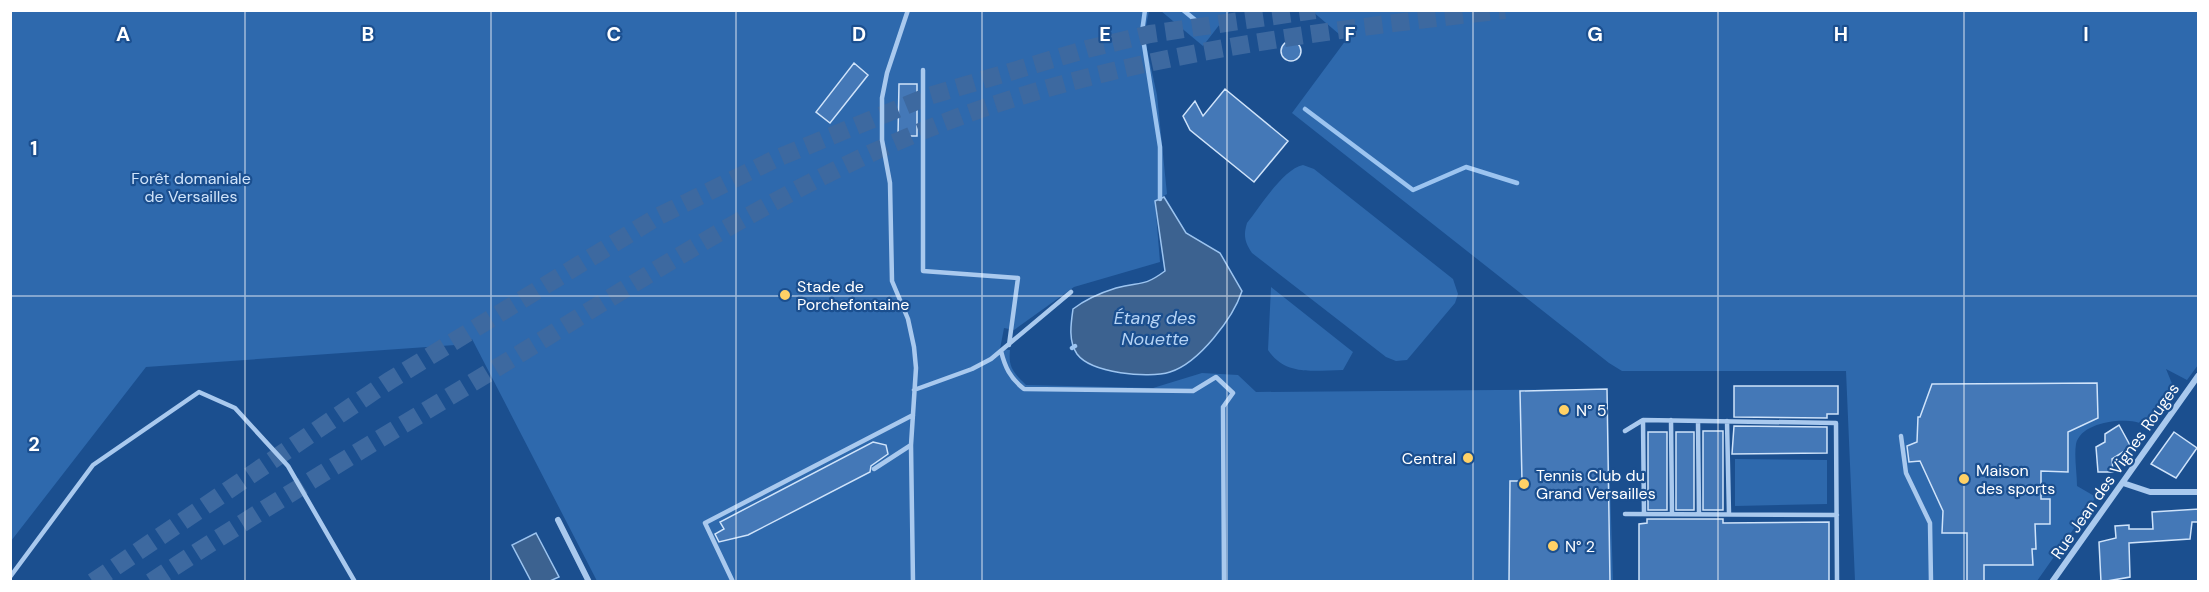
<svg xmlns="http://www.w3.org/2000/svg" width="2209" height="592" font-family="'DM Sans',sans-serif">
	<style>
		.green { fill: #2e69ad }
		.water { fill: #3c6290; stroke: #9cc4f0; stroke-width: 1.5 }
		.lines { fill: none; stroke-linecap: round; stroke-linejoin: round }
		.stream { stroke: #9cc4f0; stroke-width: 4.5 }
		.building { fill: #4478b7; stroke: #cfe3fa; stroke-width: 1.5 }
		.motorway-tunnel { stroke: #3d69a0; stroke-width: 18; stroke-dasharray: 18 9; stroke-linecap: butt }
		.service { stroke: #a9c9ee; stroke-width: 4.5 }
		.minor { stroke: #a9c9ee; stroke-width: 6 }
		.grid { fill: none; stroke: #fff; stroke-width: 1.5; stroke-opacity: 0.55 }
		.poi-dot { fill: #ffd166; stroke: #1b4f8f; stroke-width: 2 }
		.labels { text-anchor: middle; dominant-baseline: central; stroke-width: 4.5; stroke-linejoin: round; paint-order: stroke }
		.park-label { font-size: 16px; fill: #cfe3fa; stroke: #1b4f8f }
		.poi-label { font-size: 16px; fill: #fff; stroke: #1b4f8f; text-anchor: start }
		.street-label { font-size: 16px; fill: #fff; stroke: #1b4f8f }
		.water-label { font-size: 18px; font-style: italic; fill: #b5d3f5; stroke: #1b4f8f }
		.grid-label { font-size: 20px; text-anchor: middle; font-weight: bold; fill: #fff; stroke: #1b4f8f; stroke-width: 4.5; stroke-linejoin: round; paint-order: stroke }
	</style>
	<rect width="100%" height="100%" fill="#1b4f8f"/>
	<path class="green" d="M11,11H1149L1144,36L1157,95L1167,194L1155,201L1160,262L1074,287L1014,330L1004,328L1000,349L1010,350C1008,368 1014,373 1026,385L1153,388L1202,373L1238,375L1256,392L1607,389L1613,581H597L472,339L455,345L146,367L11,541Z
		M1161,11H1230L1203,46Z
		M1312,11H2198V365L2187,380L2166,369L2173,386L2145,425C2128,416 2081,421 2076,444C2074,457 2077,473 2077,486L2096,497L2037,581H1855L1846,371H1622L1609,363L1292,113L1346,40Z
		M1303,165L1314,169L1453,279L1458,294L1455,303L1407,360L1396,361L1386,357L1252,253C1245,242 1243,236 1247,223C1260,207 1283,169 1303,165Z
		M1271,287L1353,352L1343,370C1314,370 1286,377 1268,350Z
		M1735,459L1827,460V504L1735,506Z"/>
	<path class="water" d="M1164,197L1186,233L1220,253L1242,291C1233,318 1199,363 1170,372C1148,379 1091,373 1077,354C1068,341 1071,323 1073,309C1086,299 1100,293 1116,288C1140,281 1142,288 1165,271L1155,201Z
		M536,533L559,577L550,581H531L512,545Z"/>
	<g class="lines">
		<path class="stream" d="M1145,10L1142,32L1160,147V199
			M1183,10L1205,28
			M1305,109L1413,190L1466,167L1517,183
			M1072,348L1075,346"/>
	</g>
	<path class="building" d="M1281 51a10 10 0 1 1 20 0a10 10 0 1 1-20 0Z
		M854,63L868,75L830,123L816,112Z
		M899,84H917V136H898Z
		M1225,89L1288,141L1254,182L1190,130L1183,116L1195,101L1203,116Z
		M2097,383L2098,418L2068,432V472L2041,471V499H2050V524H2035L2036,549H2032L2033,565H1984V582H1967V533H1942L1943,511L1920,461L1909,462L1907,446L1917,442L1918,417H1920L1932,384Z
		M1734,386H1838V414H1827V418L1734,417Z
		M1607,389L1610,582H1509L1510,481H1522L1520,391Z
		M2119,425L2131,447L2112,459L2113,472H2098L2096,447L2105,442V434Z
		M1734,426L1827,427V453L1732,454Z
		M1703,431H1723V510H1703Z
		M1648,432H1667V510H1648Z
		M1676,432H1694V510H1676Z
		M2174,432L2197,448L2176,478L2151,464Z
		M873,442L886,445L888,454L871,466L870,472L748,535L719,542L715,534L724,529L720,522Z
		M2199,509V522H2192L2190,539L2129,543L2130,577L2101,582L2099,542L2116,538L2115,526L2129,525V529H2153L2152,512Z
		M1647,519H1723V523L1829,522V582H1639V524L1647,523Z"/>
	<g class="lines">
		<path class="motorway-tunnel" d="M93,582L389,381L657,217L775,159L929,96L1087,49L1150,34L1315,10
			M151,582C272,502 397,429 521,353C671,261 821,162 990,106C1158,50 1330,30 1505,10"/>
		<path class="service" d="M908,10L887,73L882,98V140L890,183L892,281L908,319L914,347L916,368L911,445
			M923,70V271L1018,278L1009,345
			M1001,351C1005,367 1010,378 1024,389L1193,391L1216,377L1233,393L1223,407L1224,582
			M914,390L972,369L991,359L1071,292
			M1643,420L1644,514
			M1671,420L1672,514
			M1698,421L1699,514
			M1727,421L1729,514
			M1625,431L1643,420L1836,423L1837,582
			M1901,436L1906,473L1930,523L1931,582
			M874,469L911,445L913,582
			M1625,514L1837,515
			M10,577L93,465L199,392L235,408L288,466L355,582
			M733,582L705,523L913,415"/>
		<path class="minor" d="M2123,483L2150,492H2198
			M558,520L589,582
			M2052,582L2198,376"/>
	</g>
	<path class="grid" d="M245,10V582M491,10V582M736,10V582M982,10V582M1227,10V582M1473,10V582M1718,10V582M1964,10V582M10,296H2198"/>
	<g class="poi-dot">
		<circle cx="785" cy="295" r="6"/>
		<circle cx="1564" cy="410" r="6"/>
		<circle cx="1468" cy="458" r="6"/>
		<circle cx="1964" cy="479" r="6"/>
		<circle cx="1524" cy="484" r="6"/>
		<circle cx="1553" cy="546" r="6"/>
	</g>
	<g class="labels">
		<g class="park-label">
			<text x="191" y="178">Forêt domaniale<tspan x="191" dy="18">de Versailles</tspan></text>
		</g>
		<g class="poi-label">
			<text x="797" y="286">Stade de<tspan x="797" dy="18">Porchefontaine</tspan></text>
			<text x="1576" y="410">N° 5</text>
			<text x="1456" y="458" text-anchor="end">Central</text>
			<text x="1976" y="470">Maison<tspan x="1976" dy="18">des sports</tspan></text>
			<text x="1536" y="475">Tennis Club du<tspan x="1536" dy="18">Grand Versailles</tspan></text>
			<text x="1565" y="546">N° 2</text>
		</g>
		<g class="street-label">
			<text transform="translate(2115 471) rotate(-55)">Rue Jean des Vignes Rouges</text>
		</g>
		<g class="water-label">
			<text x="1155" y="318">Étang des<tspan x="1155" dy="21">Nouette</tspan></text>
		</g>
	</g>
	<g class="grid-label">
		<text x="123" y="41">A</text>
		<text x="368" y="41">B</text>
		<text x="614" y="41">C</text>
		<text x="859" y="41">D</text>
		<text x="1105" y="41">E</text>
		<text x="1350" y="41">F</text>
		<text x="1595" y="41">G</text>
		<text x="1841" y="41">H</text>
		<text x="2086" y="41">I</text>
		<text x="34" y="155">1</text>
		<text x="34" y="451">2</text>
	</g>
	<rect width="2209" height="592" fill="none" stroke="#ffffff" stroke-width="24"/>
</svg>
